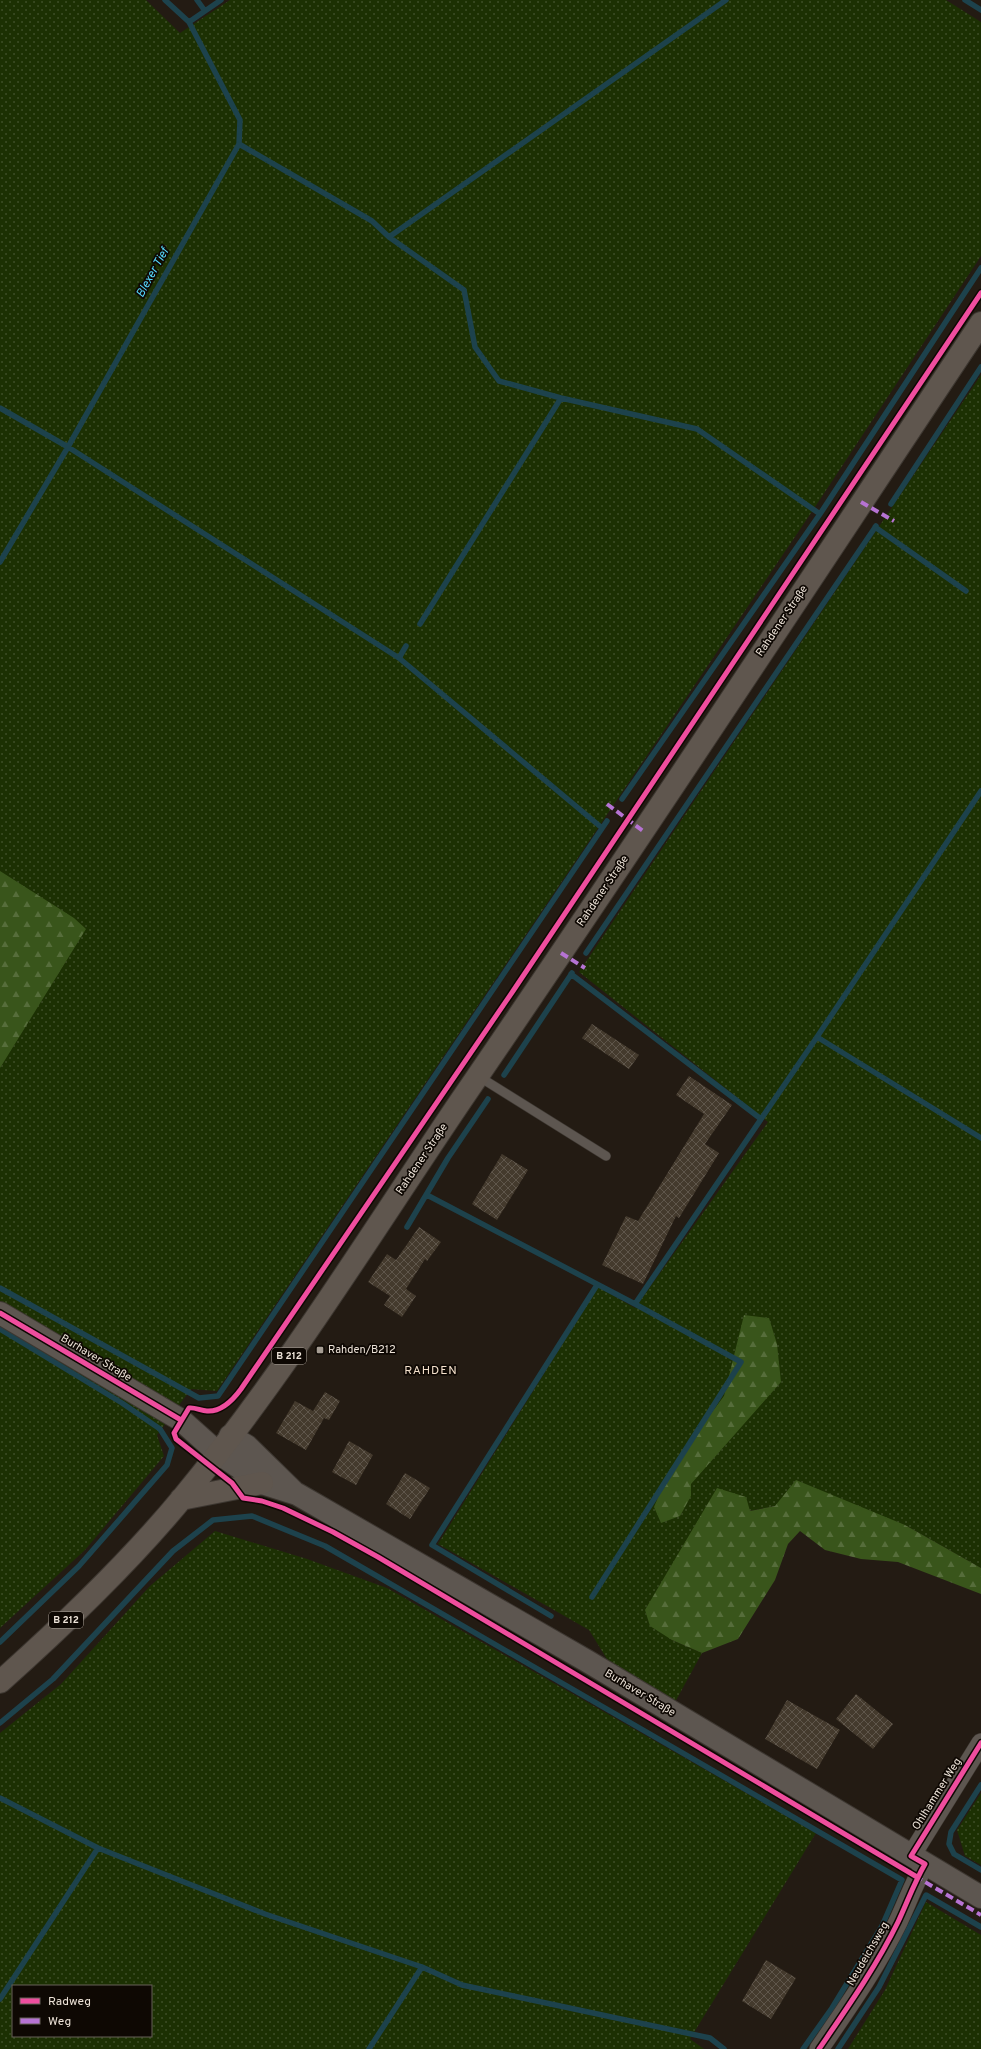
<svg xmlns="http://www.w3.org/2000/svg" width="981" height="2049" font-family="Overpass,sans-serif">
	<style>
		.green { fill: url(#green-dots); fill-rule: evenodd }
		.forest { fill: url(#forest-firs) }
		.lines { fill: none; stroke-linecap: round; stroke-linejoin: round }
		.stream { stroke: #1d424c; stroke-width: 5.5 }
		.building { fill: url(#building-cross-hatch) }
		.service-casing { stroke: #3d3731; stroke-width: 10 }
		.minor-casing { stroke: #3d3731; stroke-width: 20 }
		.tertiary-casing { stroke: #3d3731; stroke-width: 24 }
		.secondary-casing { stroke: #3d3731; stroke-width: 24 }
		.primary-casing { stroke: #3d3731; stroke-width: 24 }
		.service { stroke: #5d5650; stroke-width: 9 }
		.minor { stroke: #5d5650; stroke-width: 19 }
		.tertiary { stroke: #5d5650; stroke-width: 22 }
		.secondary { stroke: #5d5650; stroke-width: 22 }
		.primary { stroke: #5f564e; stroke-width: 22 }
		.quiet { stroke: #b673d3; stroke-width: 4; stroke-dasharray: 8 4; stroke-linecap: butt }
		.cycleway-casing { stroke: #0e0803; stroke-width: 8 }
		.cycleway { stroke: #ef4d9e; stroke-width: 5 }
		.poi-dot { fill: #a69d93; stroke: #0e0803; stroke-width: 1.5 }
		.labels { text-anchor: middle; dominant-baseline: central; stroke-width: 3.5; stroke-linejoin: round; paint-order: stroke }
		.shield { fill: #0e0803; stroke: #aaa198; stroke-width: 1 }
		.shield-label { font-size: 10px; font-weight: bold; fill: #ede3d8 }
		.street-label { font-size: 11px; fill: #ede3d8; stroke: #0e0803 }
		.poi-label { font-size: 11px; fill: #ede3d8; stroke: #0e0803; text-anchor: start }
		.water-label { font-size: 12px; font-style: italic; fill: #56d9fe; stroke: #0e0803 }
		.neighbourhood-label { font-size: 12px; letter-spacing: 1px; fill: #f4e1cc; stroke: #0e0803 }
	</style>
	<defs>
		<pattern id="green-dots" width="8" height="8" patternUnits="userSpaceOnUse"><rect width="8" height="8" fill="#1c3003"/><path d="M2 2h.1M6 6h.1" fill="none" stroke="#3d4e27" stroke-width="1.8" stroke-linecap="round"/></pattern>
		<pattern id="forest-firs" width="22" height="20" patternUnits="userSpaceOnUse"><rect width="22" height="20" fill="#39551b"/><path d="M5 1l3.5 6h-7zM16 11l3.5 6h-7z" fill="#566d3b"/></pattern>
		<pattern id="building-cross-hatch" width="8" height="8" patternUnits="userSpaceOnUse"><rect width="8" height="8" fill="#443a2d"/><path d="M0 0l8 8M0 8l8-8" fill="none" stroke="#5f564b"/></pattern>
	</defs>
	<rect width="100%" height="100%" fill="#231b13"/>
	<path class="green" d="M0,0H146L180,33L230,0H946L981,22V256L809,516L217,1391L191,1389L157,1435L164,1456L85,1550L0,1628Z
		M981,375V1568L905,1525L775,1506L749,1511L672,1640L702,1653L674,1704L610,1664L589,1630L438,1544L598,1287L635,1308L768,1122L579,972Z
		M215,1531L307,1559L387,1588L816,1833L690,2039L704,2049H0V1733L61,1684L150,1586ZM13,1986H151V2036H13Z
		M981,1793V1865L965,1856L957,1830Z
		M926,1902L981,1935V2049H848L885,1990Z"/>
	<path class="forest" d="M0,871L74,918L86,929L0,1068Z
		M744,1315L769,1318L777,1344L781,1382L691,1484V1496L680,1516L661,1523L654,1507L670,1469L724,1396Z
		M796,1480L905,1525L981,1568V1594L898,1562L861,1559L825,1550L800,1531L788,1544L775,1580L738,1639L702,1653L672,1640L650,1626L645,1610L717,1488L746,1497L750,1511L775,1506Z"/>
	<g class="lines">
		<path class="stream" d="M165,0L189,22
			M197,0L205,11
			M965,0L981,10
			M239,144L372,221L389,237L464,290L475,347L499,381L561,398L697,429L820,514
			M389,237L726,0
			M0,408L68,447L399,658L602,828
			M891,504L981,367
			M875,527L966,591
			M0,562L68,447L239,144L240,120L189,22L221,0
			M420,624L561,398
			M399,658L406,646
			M622,799L820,514L981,268
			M586,953L876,526
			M571,974L761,1119
			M817,1037L981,1138
			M504,1075L572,973
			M427,1195L635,1304L741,1362L592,1597
			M407,1227L448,1158L488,1099
			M0,1288L199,1398L218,1396L607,821
			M635,1304L817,1037L981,791
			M0,1329L122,1403L160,1429L172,1448L167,1465L79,1566L0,1642
			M551,1616L432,1545L597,1285
			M0,1723L53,1679L173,1551L213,1520L252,1516L325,1546L902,1880L882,1926L832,2008L803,2049
			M981,1785L951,1832L949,1844L954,1854L981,1870
			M0,1798L98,1848L265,1914L422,1967L462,1985L710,2038L724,2049
			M0,1999L98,1848
			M369,2049L422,1967
			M838,2049L879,1987L926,1895L981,1927"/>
	</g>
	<path class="building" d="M592,1024L639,1055L629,1069L582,1038Z
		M689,1076L732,1105L705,1144L719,1153L679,1218L676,1216L643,1284L602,1265L626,1216L638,1221L704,1114L676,1095Z
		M502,1154L528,1170L497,1220L472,1204Z
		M419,1227L441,1242L427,1261L425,1259L406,1289L416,1296L402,1317L384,1305L390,1296L368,1282L387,1254L396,1260Z
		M325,1392L340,1401L329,1420L324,1418L306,1450L276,1433L295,1401L313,1411Z
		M349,1441L373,1455L356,1485L332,1472Z
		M405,1473L430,1488L410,1519L386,1504Z
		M856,1694L893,1724L873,1749L836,1719Z
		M787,1700L840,1730L817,1769L765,1739Z
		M766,1960L796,1978L771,2019L742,2001Z"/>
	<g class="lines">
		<defs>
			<path id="service" d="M478,1076L606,1156"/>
			<path id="minor" d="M911,1856L981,1743
				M819,2049C847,2008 876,1967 898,1922C907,1903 914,1883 925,1864"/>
			<path id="tertiary" d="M0,1313L181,1420L218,1453"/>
			<path id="secondary" d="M230,1436L247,1446L293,1491
				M218,1453L262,1483L297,1494L587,1661L981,1897"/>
			<path id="primary" d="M181,1499L262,1483
				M0,1682C65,1624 129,1563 184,1496C286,1372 370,1235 460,1102C637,844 808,583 981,323"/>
		</defs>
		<use href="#service" class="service-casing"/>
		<use href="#minor" class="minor-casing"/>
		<use href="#tertiary" class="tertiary-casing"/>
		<use href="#secondary" class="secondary-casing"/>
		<use href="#primary" class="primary-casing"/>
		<use href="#service" class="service"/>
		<use href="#minor" class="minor"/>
		<use href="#tertiary" class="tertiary"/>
		<use href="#secondary" class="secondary"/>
		<use href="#primary" class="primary"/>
		<path class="quiet" d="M861,502L894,521
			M607,804L643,831
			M561,953L585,968
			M915,1876L981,1915"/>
		<defs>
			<path id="cycleway" d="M0,1313L181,1420
				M917,1877L378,1557L333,1532L283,1508L262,1501L243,1498L232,1483L176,1439L174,1433L189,1408C195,1407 201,1411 207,1411C222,1412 233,1400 241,1389L513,991L981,293
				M819,2049C847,2008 876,1967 898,1922C907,1903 914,1883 925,1864L911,1856L981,1743"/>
		</defs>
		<use href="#cycleway" class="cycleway-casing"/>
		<use href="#cycleway" class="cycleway"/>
	</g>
	<rect class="poi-dot" x="316" y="1346" width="8" height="8" rx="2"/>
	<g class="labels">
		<g class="shield">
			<rect x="272" y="1348" width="34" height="16" rx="3"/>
			<rect x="49" y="1612" width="34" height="16" rx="3"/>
		</g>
		<g class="shield-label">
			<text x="289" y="1356">B 212</text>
			<text x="66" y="1620">B 212</text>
		</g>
		<g class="street-label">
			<text transform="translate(782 621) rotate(-56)">Rahdener Straße</text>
			<text transform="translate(603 891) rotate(-56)">Rahdener Straße</text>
			<text transform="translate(422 1159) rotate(-56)">Rahdener Straße</text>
			<text transform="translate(96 1358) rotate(31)">Burhaver Straße</text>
			<text transform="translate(640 1693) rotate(31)">Burhaver Straße</text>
			<text transform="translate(937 1794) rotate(-58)">Ohlhammer Weg</text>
			<text transform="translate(868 1954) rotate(-60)">Neudeichsweg</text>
		</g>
		<g class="poi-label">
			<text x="328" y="1350">Rahden/B212</text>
		</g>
		<g class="water-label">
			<text transform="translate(153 273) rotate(-61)">Blexer Tief</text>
		</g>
		<g class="neighbourhood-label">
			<text x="431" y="1371">RAHDEN</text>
		</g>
	</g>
	<rect x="12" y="1985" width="140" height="52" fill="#0e0803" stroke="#676058"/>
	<rect x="20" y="1998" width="20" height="6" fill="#ef4d9e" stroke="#676058"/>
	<text x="48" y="2005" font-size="12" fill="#ede3d8">Radweg</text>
	<rect x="20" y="2018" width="20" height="6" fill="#b673d3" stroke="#676058"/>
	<text x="48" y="2025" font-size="12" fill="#ede3d8">Weg</text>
</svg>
